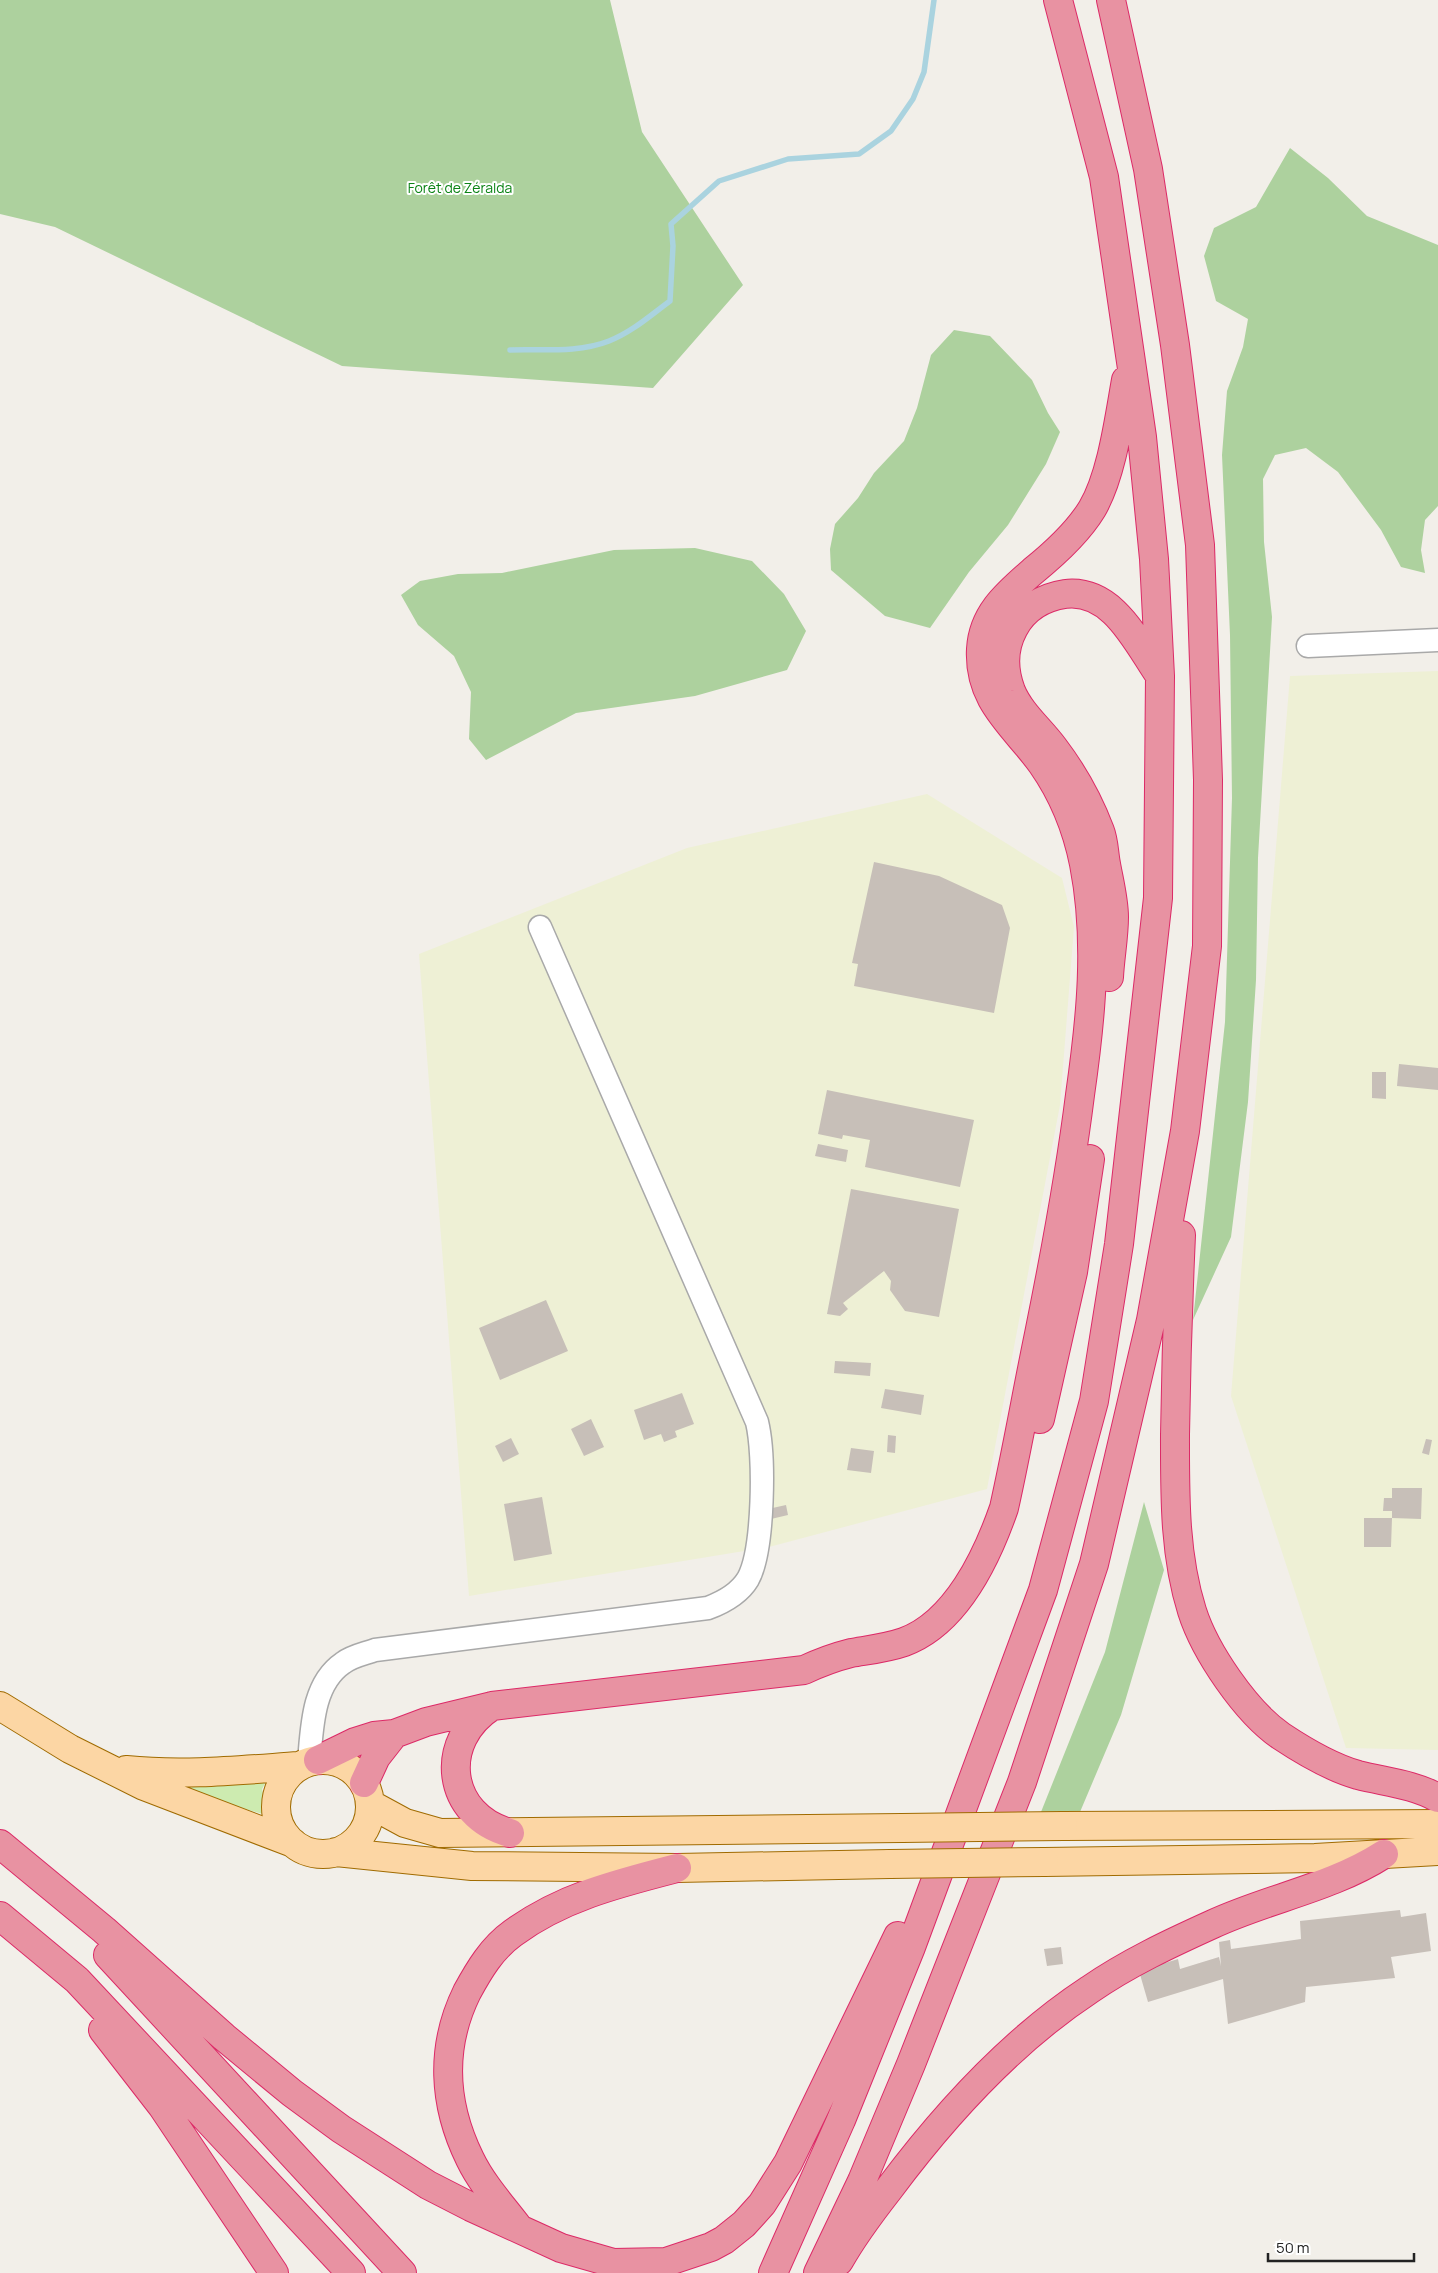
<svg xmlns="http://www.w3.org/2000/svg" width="1438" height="2273" font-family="Manrope,sans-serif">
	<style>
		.farmland { fill: #eef0d5 }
		.grass { fill: #cdebb0 }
		.forest { fill: #add19e }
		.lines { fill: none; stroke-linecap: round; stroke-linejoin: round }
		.stream { stroke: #aad3df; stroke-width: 5.5 }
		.building { fill: #c7bfb8 }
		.minor-casing { stroke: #a9a9a9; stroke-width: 25 }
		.major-casing { stroke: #a06b00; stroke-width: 30 }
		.highway-casing { stroke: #dc2a67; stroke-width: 30 }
		.minor { stroke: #fff; stroke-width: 22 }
		.major { stroke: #fcd6a4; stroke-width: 28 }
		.highway { stroke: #e892a2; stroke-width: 28 }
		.major-bridge-casing { stroke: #a06b00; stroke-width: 30; stroke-linecap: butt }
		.major-bridge { stroke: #fcd6a4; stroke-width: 28 }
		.labels { text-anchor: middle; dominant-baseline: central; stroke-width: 4; stroke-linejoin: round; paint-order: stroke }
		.park-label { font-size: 14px; fill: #0c8416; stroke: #fff }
	</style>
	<rect width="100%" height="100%" fill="#f2efe9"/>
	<path class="farmland" d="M1438,671V1750L1346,1748L1231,1396L1290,676Z
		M927,794L1062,878L1074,927L1060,1105L987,1489L769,1547L469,1596L419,954L687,848Z"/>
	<path class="grass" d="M268,1778L262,1789L267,1815L205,1798L160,1779L218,1786Z"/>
	<path class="forest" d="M0,0H610L642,132L743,285L653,388L342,366L55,227L0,214Z
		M1290,148L1328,178L1367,216L1438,245V506L1425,520L1421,550L1425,573L1401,567L1381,530L1338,472L1306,448L1275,455L1263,479L1264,542L1272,617L1258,858L1256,980L1248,1102L1231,1237L1193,1320L1225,1022L1232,798L1230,635L1222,455L1227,391L1243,347L1248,319L1216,301L1204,256L1214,228L1256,207Z
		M954,330L990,336L1032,380L1048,413L1060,432L1046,464L1008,525L969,572L930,628L885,616L831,570L830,549L835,524L858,498L874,473L904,441L917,408L931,355Z
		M695,548L752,561L784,594L806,631L787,670L695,696L576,713L486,760L469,739L471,692L454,656L418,625L401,595L420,581L458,574L502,573L614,550Z
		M1144,1502L1164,1570L1121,1715L1080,1812L1039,1817L1105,1652Z"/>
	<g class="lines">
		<path class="stream" d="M510,350C542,349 579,353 609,341C632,332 651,315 670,301L673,246L671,224L719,181L788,159L859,154L891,131L913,99L924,72L934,0"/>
	</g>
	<path class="building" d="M874,862L939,876L1002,905L1010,928L994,1013L854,986L858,964L852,963Z
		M1399,1064L1438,1068V1090L1397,1086Z
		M1372,1072H1386V1099L1372,1098Z
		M827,1090L974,1120L960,1187L865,1167L870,1140L843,1135L842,1139L818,1134Z
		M818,1144L848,1150L846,1162L815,1156Z
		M851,1189L959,1209L939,1317L905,1311L890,1290L891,1281L884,1271L843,1303L848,1309L840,1316L827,1314Z
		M546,1300L568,1351L500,1380L479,1328Z
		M835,1361L871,1363L870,1376L834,1373Z
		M885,1389L924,1395L921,1415L881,1408Z
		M682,1393L694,1424L675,1431L677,1437L664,1442L661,1434L644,1440L634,1410Z
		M591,1419L604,1447L584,1456L571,1429Z
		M888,1435L896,1436L895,1453L887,1452Z
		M511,1438L519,1454L503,1462L495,1446Z
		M1426,1439L1432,1440L1429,1455L1422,1453Z
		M851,1448L874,1451L871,1473L847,1470Z
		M1392,1488H1422L1421,1519L1392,1518V1511H1383L1384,1498H1392Z
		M542,1497L552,1554L514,1561L504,1504Z
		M786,1505L788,1515L771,1519L768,1509Z
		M1364,1518H1392L1391,1547H1364Z
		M1400,1910L1401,1917L1426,1913L1431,1951L1391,1957L1395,1978L1306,1987L1305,2002L1228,2024L1223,1979L1148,2002L1139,1971L1178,1959L1180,1969L1219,1957L1221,1966L1219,1942L1230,1940L1231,1949L1301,1939L1300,1921Z
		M1061,1947L1063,1964L1047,1966L1044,1949Z"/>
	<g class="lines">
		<defs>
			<path id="minor" d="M1308,646L1438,640
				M309,1762C312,1729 312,1684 343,1663C352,1656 364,1654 375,1650L708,1608C724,1602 739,1594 748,1579C764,1550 765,1455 757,1422L540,927"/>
			<path id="major" d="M0,1706L70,1749L144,1786L293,1843
				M276 1807a47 47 0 1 1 94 0a47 47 0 1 1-94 0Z
				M126,1770C184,1776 241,1770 299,1766
				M370,1804L405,1823L440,1833L902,1828
				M1063,1826L1438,1824
				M336,1852L472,1866L677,1868L890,1864
				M1044,1862L1315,1858L1438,1851"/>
			<path id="highway" d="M1109,977C1110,957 1114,937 1114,917C1114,900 1109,881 1106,864C1104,854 1104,841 1100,831C1089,802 1073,773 1054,748C1040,729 1020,713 1011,691C994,646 1017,601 1065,594C1113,588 1137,643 1160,676
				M1181,1235C1178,1302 1176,1368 1175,1435C1175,1494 1174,1554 1192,1611C1205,1652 1246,1712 1281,1736C1305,1752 1330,1767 1358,1775C1385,1782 1413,1784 1438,1798
				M1040,1419L1073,1272L1090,1159
				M492,1706C437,1741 446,1816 510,1833
				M318,1760L355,1742L374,1736L394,1734L426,1722L492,1706L804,1670C819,1663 835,1657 851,1653C868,1650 887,1648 904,1642C956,1623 987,1557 1004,1508C1017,1450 1027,1392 1039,1334C1055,1255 1070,1175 1080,1095C1091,1018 1099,941 1084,864C1077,829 1063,794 1042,764C1015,726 978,702 981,649C983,613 1008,593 1033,571C1054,554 1078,532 1092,509C1112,475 1119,419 1126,380
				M364,1783L376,1757L394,1734
				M0,1844L104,1930L224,2037L292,2093L341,2129L428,2185L471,2207L561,2248L613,2263L666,2262L711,2247L724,2240L744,2224L762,2204L788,2163L898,1936
				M0,1916L77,1980L351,2273
				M108,1955L402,2273
				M103,2030L162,2106L274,2273
				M518,2227C502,2206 482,2184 470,2159C443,2104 440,2047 467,1992C479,1970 492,1948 513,1933C562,1897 619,1883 677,1868
				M839,2261C853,2236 871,2212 889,2189C945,2114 1010,2042 1089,1990C1128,1963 1171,1943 1213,1924C1269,1898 1331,1888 1384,1854
				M773,2273L841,2120L911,1947L1043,1590L1094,1401L1119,1244L1158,898L1160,676L1154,559L1142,437L1104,177L1058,0
				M818,2273L862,2181L911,2064L1022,1782L1094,1564L1151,1320L1185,1131L1207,946L1208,780L1200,545L1175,345L1148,169L1111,0"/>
		</defs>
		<use href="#minor" class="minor-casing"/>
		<use href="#major" class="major-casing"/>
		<use href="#highway" class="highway-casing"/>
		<use href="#minor" class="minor"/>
		<use href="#major" class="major"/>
		<use href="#highway" class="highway"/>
		<defs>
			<path id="major-bridge" d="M902,1828L1063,1826
				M890,1864L1044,1862"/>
		</defs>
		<use href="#major-bridge" class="major-bridge-casing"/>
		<use href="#major-bridge" class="major-bridge"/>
	</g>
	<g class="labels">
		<g class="park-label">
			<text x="460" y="187">Forêt de Zéralda</text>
		</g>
	</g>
	<path d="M1268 2253v8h146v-8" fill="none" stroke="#222222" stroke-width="2.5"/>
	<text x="1276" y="2253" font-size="15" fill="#222222" stroke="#ffffff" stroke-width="4" paint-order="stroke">50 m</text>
</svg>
